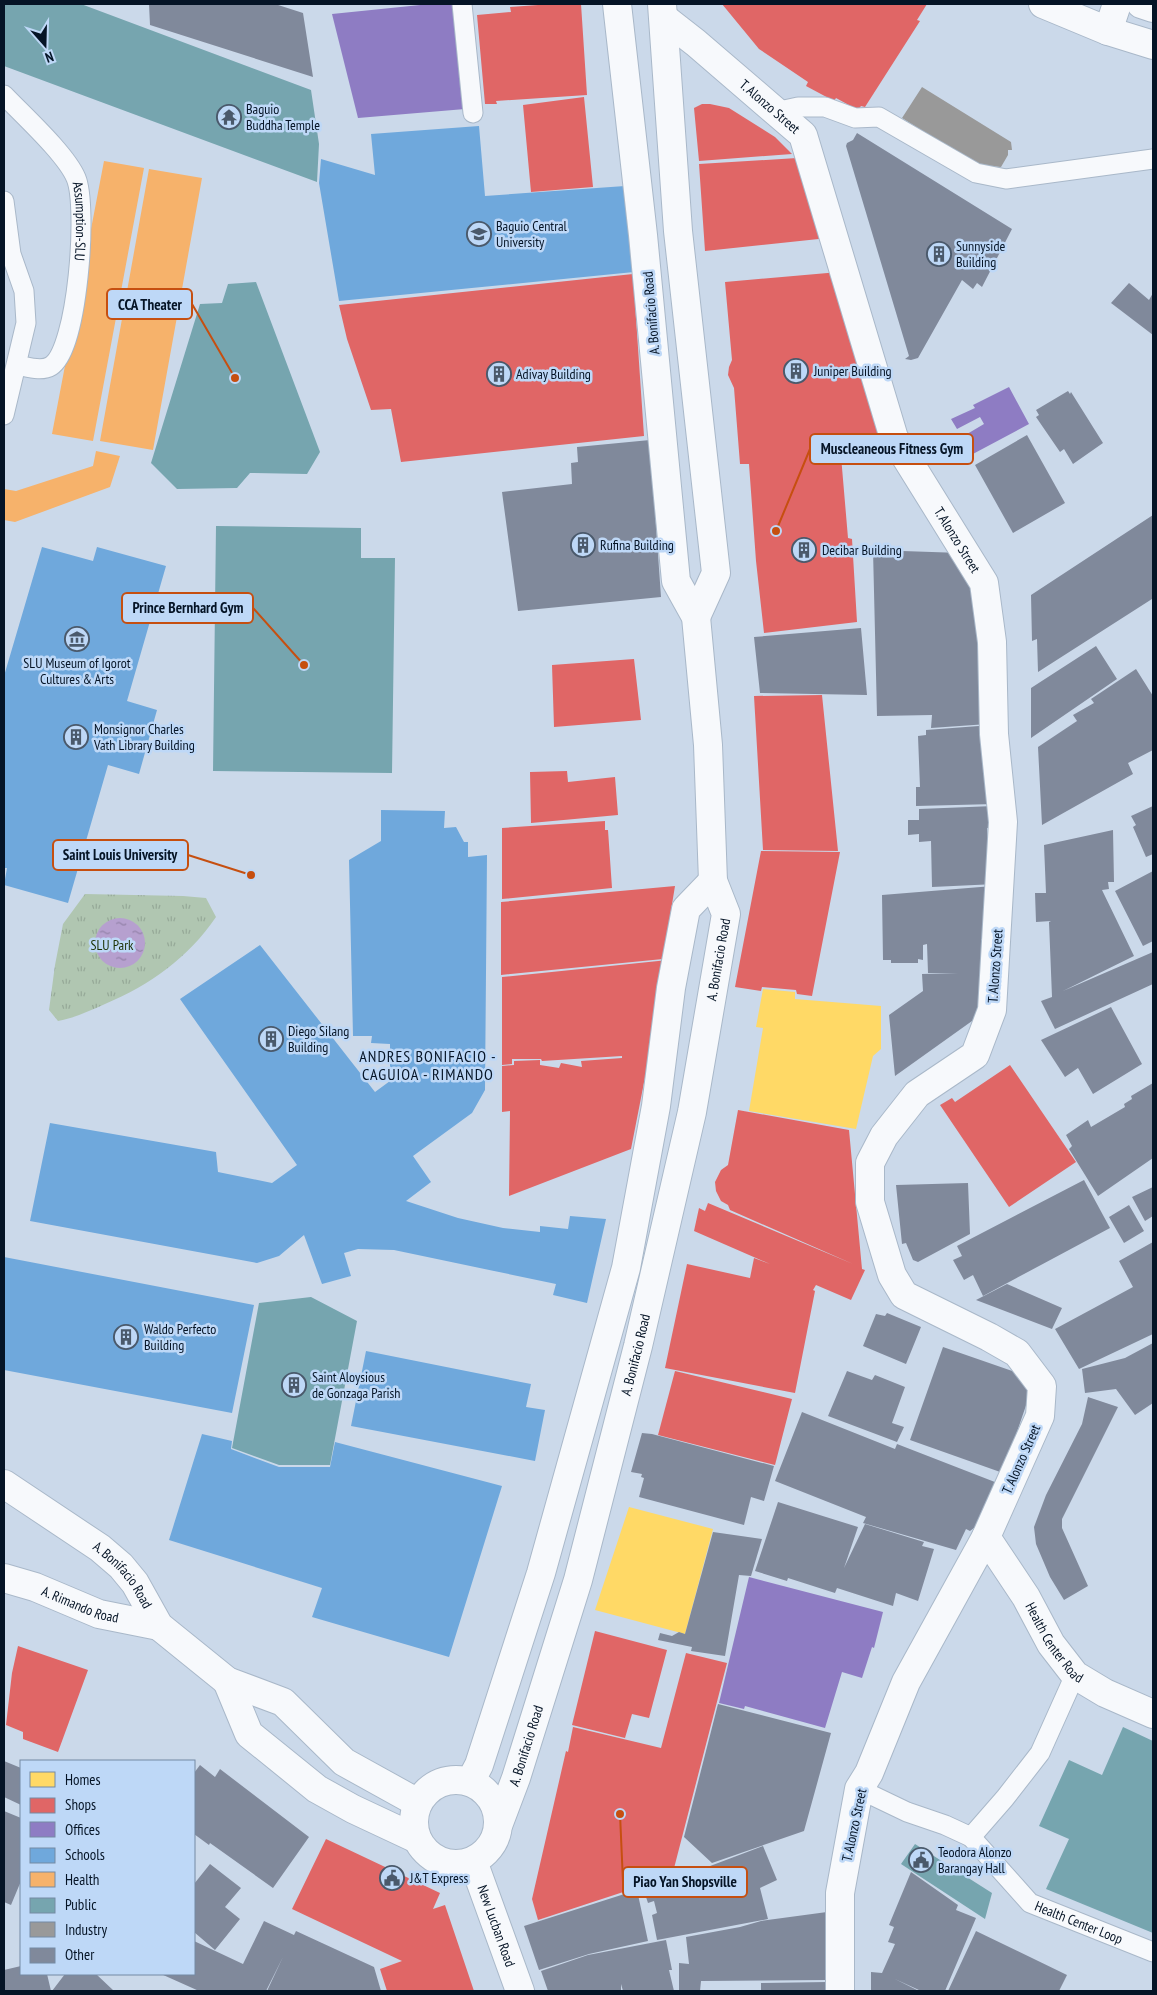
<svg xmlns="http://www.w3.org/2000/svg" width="1157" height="1995" font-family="'PT Sans Narrow',sans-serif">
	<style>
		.grass { fill: url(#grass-tufts) }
		.water { fill: url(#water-ripples) }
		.homes { fill: #ffd966 }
		.shops { fill: #e06666 }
		.offices { fill: #8e7cc3 }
		.schools { fill: #6fa8dc }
		.health { fill: #f6b26b }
		.public { fill: #76a5af }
		.industry { fill: #999 }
		.building { fill: #80899b }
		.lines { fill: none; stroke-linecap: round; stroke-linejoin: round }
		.service-casing { stroke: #a9b8c9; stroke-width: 21 }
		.minor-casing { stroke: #a9b8c9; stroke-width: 30 }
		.tertiary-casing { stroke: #a9b8c9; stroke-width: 30 }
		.secondary-casing { stroke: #a9b8c9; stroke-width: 30 }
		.trunk-casing { stroke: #a9b8c9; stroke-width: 30 }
		.service { stroke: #f7f9fc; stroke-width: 19 }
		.minor { stroke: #f7f9fc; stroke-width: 28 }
		.tertiary { stroke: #f7f9fc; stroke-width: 28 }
		.secondary { stroke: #f7f9fc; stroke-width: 28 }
		.trunk { stroke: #f7f9fc; stroke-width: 28 }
		.labels { text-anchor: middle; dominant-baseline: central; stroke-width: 5; stroke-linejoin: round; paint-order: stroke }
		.street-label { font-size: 14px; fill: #051426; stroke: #bed8f7 }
		.poi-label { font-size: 14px; fill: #051426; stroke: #bed8f7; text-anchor: start }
		.park-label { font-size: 14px; fill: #1a3002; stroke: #bed8f7 }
		.quarter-label { font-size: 16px; letter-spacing: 1px; fill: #051426; stroke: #bed8f7 }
		.leader { fill: none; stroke: #c64f10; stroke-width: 2 }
		.callout-dot { fill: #c64f10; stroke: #bed8f7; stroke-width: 2 }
		.callout { fill: #bed8f7; stroke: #c64f10; stroke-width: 2 }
		.callout-label { font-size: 15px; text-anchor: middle; font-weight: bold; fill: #051426 }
	</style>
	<defs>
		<pattern id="grass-tufts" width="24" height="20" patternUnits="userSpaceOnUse" patternTransform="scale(1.25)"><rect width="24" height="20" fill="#b0c6b1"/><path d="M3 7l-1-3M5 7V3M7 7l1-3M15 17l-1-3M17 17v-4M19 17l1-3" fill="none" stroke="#96a998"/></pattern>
		<pattern id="water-ripples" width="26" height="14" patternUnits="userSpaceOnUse" patternTransform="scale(1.25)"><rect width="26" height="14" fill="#b6a0cf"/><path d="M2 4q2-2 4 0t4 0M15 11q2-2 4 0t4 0" fill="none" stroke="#9281a8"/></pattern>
	</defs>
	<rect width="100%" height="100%" fill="#cbd9ea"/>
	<path class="grass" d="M85,894L183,896L206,898L216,917C188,958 150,985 105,1004C89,1011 75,1018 58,1021L49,1010L55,965L63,924Z"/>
	<path class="water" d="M95 943a25 25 0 1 1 50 0a25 25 0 1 1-50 0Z"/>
	<path class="homes" d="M763,989L795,992V999L881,1006V1049L873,1056L856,1129L749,1111L763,1028L756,1027Z
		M629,1507L713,1529L685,1634L595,1610Z"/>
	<path class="shops" d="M552,4H581L587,95L496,101L497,104H485L477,15L511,12L510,7Z
		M722,4H927L917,20L920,21L865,107L861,106L858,110L836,98L834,101L806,86L808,82L759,49Z
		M584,97L593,187L531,192L523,105Z
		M702,104H710L729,108L775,137L792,154L699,161L694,108Z
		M797,158L828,238L705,251L699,164Z
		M839,272L877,402L882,451L841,456L848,538L852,539L857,622L764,633L756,561L749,464H740L734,388L728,375L729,367L732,360L725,282Z
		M633,274L644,436L401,462L391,409L371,410L347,339L339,305Z
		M634,659L641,720L554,727L552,665Z
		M822,695L838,851L763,850L754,696Z
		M567,771L568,782L615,777L618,815L531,823L530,772Z
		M605,821V830H608L612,888L502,899V828Z
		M761,851L840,852L812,996L797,994L796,990L762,987L761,991L735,987Z
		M675,886L663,959L501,975V902Z
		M668,960L631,1149L509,1196L510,1111L502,1112V1066L514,1065V1061L540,1060V1065L559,1068L561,1063L582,1067L581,1061L622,1058V1056L542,1061L541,1059H512V1064L502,1065V977Z
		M1010,1065L1076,1162L1009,1207L940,1105L952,1098L955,1102Z
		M738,1110L849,1130L862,1269L865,1270L851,1300L816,1285L813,1290L815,1291L795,1393L665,1368L687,1264L750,1278L754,1258L770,1264L694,1231L699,1208L705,1211L708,1203L853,1264L730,1210L728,1205L721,1201L716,1191L715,1182L721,1170L728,1165Z
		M675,1371L792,1399L775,1465L658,1435Z
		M595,1631L667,1650L649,1718L632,1714L625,1738L572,1725Z
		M18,1646L88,1670L58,1752L23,1739V1732L6,1725L12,1673Z
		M686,1653L727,1663L672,1876L538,1920L532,1899L566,1751L568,1752L573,1727L661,1748Z
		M326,1839L440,1893L433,1909L445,1905L474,1991H387L380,1969L402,1961L292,1909Z"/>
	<path class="offices" d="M430,4H444V5L452,4L465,109L358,118L332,14Z
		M1009,387L1029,424L971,455L962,437L984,424L980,417L957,429L951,419L975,408L973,405Z
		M749,1577L883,1612L874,1648L872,1647L862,1678L842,1672L825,1728L745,1706L744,1709L719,1703Z"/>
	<path class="schools" d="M479,126L485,196L625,186L634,272L339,301L319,183L321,159L375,175L371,134Z
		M42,547L93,561L97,547L166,566L127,701L157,710L139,774L108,765L68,903L4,885L7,868H4V676Z
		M381,810L445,811L444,828L456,827L464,842H468V857L487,855L485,1090L472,1113L413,1156L431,1182L406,1201L458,1218L503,1228L540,1232V1226L568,1229L570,1216L606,1219L587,1303L553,1295L556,1284L394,1250L358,1249L344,1253L351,1276L322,1284L304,1235L279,1256L257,1263L30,1221L50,1123L216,1152L218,1172L272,1183L297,1165L180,999L260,945L375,1092L390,1081V1044L371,1043L372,1036H353L349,860L381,841Z
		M4,1257L254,1305L232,1413L4,1370Z
		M366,1351L531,1384L526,1407L545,1410L535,1461L351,1426Z
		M202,1434L232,1441L231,1449L279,1467H330L335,1442L502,1486L449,1657L312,1617L322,1588L169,1540Z"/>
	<path class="health" d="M104,161L144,168L93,441L52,434Z
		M149,169L202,178L153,450L100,441Z
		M96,451L120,456L110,487L15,522L4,520V489L16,491L93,466Z"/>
	<path class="public" d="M4,4H81L311,90L319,144L317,182L4,66Z
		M256,282L320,452L307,474L250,473L237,488L177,489L151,463L200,304L222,303L228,284Z
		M216,526L361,528V558H395L392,773L213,771Z
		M311,1297L357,1321L330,1465H279L232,1448L259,1303Z
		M1123,1727L1153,1741V1933L1046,1889L1069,1839L1039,1826L1069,1760L1102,1775Z
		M915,1844L992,1893L985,1919L901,1864Z"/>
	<path class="industry" d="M922,87L1011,142L1012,150H1008V155L1001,167L977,165L902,118Z"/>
	<path class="building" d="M149,4H275L303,13L313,77L150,25Z
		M857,133L1012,229L982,287L977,283L973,289L962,280L918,358L911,360L905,359L909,356L846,146L847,143L853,140Z
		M1129,283L1149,300L1153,293V335L1111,303Z
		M1068,391L1070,394L1071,392L1103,443L1073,464L1064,449L1060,452L1036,417L1039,415L1036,410Z
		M1027,435L1065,503L1013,533L975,465Z
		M650,440L661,597L518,611L502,492L572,484L571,463L578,462L577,447Z
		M1153,515V601L1152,599L1038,672L1037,639L1032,641L1031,595Z
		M873,550L961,553L980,585L988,724L931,728L932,715L877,716Z
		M861,628L867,695L760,693L754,637Z
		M1096,646L1117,679L1031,738V688Z
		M1136,669L1153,696V750L1128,763L1133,774L1042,825L1038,747L1077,721L1073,715L1094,703L1091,699Z
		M992,725L995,804L916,806V787H920L918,736L926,735V730Z
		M994,806V829L987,828L989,860L996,884L932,887L931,841L919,842V834L908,835V820H919V809Z
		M1153,806V854L1146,857L1133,827L1136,825L1131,816Z
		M1113,830L1114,882H1108L1109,889L1102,890L1134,956L1063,991L1153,952V984L1055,1029L1041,1001L1052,997L1049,922L1051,921L1036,922L1035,893H1046L1044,845Z
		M1153,871V941L1143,946L1115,891Z
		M993,886L990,939H981V974L986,1011L895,1076L889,1015L923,991L922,974L958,973H928L927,944L923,945V960L918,959V963H891V960H883L882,895Z
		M1111,1007L1142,1064L1093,1094L1078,1068L1065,1077L1041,1040Z
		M1153,1083V1158L1098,1196L1069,1149L1072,1146L1066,1135L1088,1120L1091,1127L1125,1107L1124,1104L1132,1099L1131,1096Z
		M1084,1180L1110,1228L983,1296L973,1275L964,1280L953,1260L962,1256L957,1246Z
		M968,1183L970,1234L918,1262L913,1260L906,1243L902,1244L896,1185Z
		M1153,1187V1216L1145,1221L1132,1197Z
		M1129,1205L1144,1231L1124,1243L1109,1217Z
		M1153,1242V1334L1079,1369L1055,1329L1133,1287L1119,1261Z
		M1007,1284L1062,1308L1052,1329L976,1300Z
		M887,1313L921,1327L906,1364L863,1346L876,1314L885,1316Z
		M1153,1343V1403L1135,1415L1116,1389L1085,1393L1082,1369L1125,1358Z
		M943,1347L1035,1379L1003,1473L910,1440Z
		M847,1371L872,1380L875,1375L905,1387L892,1423L904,1427L897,1442L828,1416Z
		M1088,1397L1118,1407L1062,1519V1528L1088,1586L1064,1600L1050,1577L1036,1544L1034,1527L1046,1495L1082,1424Z
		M802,1412L895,1449L897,1444L1000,1484L987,1518L970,1531L966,1529L956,1550L863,1523L866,1517L775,1481Z
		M642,1433L652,1434L774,1466L764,1501L751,1497L744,1525L639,1497L644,1478L641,1477L642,1474L631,1472Z
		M778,1502L858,1527L844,1568L865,1524L924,1542L922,1546L934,1549L918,1601L896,1593L893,1606L837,1588L835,1593L788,1578L787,1581L755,1571Z
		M713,1532L762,1539L751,1576L739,1575L725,1656L691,1651L692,1647L658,1640L660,1633L672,1636L679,1632L685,1634Z
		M718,1704L831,1733L804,1831L712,1863L684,1837Z
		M4,1761L21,1768V1805L4,1797Z
		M200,1765L215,1777L220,1769L309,1837L273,1888L210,1843L209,1845L194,1834V1773Z
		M4,1811L21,1818V1881L11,1905L4,1902Z
		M763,1846L777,1880L760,1888L768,1919L657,1940L652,1915L657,1913L654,1901L648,1903L644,1891Z
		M210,1864L241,1888L225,1907L240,1919L215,1950L194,1932V1884Z
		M911,1872L958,1905L956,1910L976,1918L945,1991H921L895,1979L919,1991H871V1972L882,1973L895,1944L888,1942L894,1927L889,1925Z
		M637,1890L648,1941L589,1954L539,1970L524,1926Z
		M827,1912V1980L701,1981L700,1991H679V1963L689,1964L686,1937L740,1927L761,1921Z
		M264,1921L294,1935L296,1931L374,1967L381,1991H267L283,1957L266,1991H199L161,1974H194V1941L243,1964Z
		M976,1931L1067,1975L1059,1991H948Z
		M666,1940L672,1970H669L674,1991H623L621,1984V1991H548L541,1971L588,1955Z
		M21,1966V1974H47L51,1991H4V1970Z
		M65,1974H96L114,1991H52Z
		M828,1982V1991H761V1983Z"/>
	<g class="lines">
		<defs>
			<g id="service">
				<path d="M462,4L473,113"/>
				<path id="s1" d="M4,95C23,115 66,154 76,178C88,206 78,349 51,366C41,372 28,367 17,365"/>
				<path d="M775,112L798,107H825L855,118L879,117L976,173L1006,179L1153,159"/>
				<path d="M4,201L11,254L24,291L26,323L4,415"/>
				<path d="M859,1789L907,1812L945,1825L971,1837L1005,1798L1040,1753L1075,1675"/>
				<path id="s2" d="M971,1837L1030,1903L1153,1952"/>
			</g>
			<g id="minor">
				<path id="s3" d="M664,18L696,43L803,135L894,438L984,583L992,642L994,734L1003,822L992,1010L975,1055L917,1094L884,1136L870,1163V1202L892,1275L904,1295L989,1337L1017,1353L1042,1386L1040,1416L986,1537L906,1682L869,1773L859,1789L840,1893V1991"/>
				<path d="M1108,31L1117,4"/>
				<path id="s4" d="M986,1537L1026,1597L1051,1644L1075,1675L1105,1693L1153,1714"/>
			</g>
			<g id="tertiary">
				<path id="s5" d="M473,1861L520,1991"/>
			</g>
			<g id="secondary">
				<path d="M662,4L678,231L716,573L696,617"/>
				<path id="s6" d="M4,1484L100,1548L121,1566L135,1583L159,1626L227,1681L283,1702L344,1762L418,1803"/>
				<path id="s7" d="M4,1578L35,1587L99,1614L159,1626"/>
				<path d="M227,1681L249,1734L317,1789L353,1809L417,1839"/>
				<circle cx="456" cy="1822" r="42"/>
				<path d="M470,1782L479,1765L541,1573L626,1268L656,1106L671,988L686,909L713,881"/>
				<path id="s8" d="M499,1823L516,1778L578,1580L638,1346L692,1112L726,914L713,881L708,745L696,617L676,581L643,235L617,4"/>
			</g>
			<path id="trunk" d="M1043,4L1108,31L1153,45
				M1141,4L1153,8"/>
		</defs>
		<use href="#service" class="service-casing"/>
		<use href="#minor" class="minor-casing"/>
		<use href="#tertiary" class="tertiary-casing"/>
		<use href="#secondary" class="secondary-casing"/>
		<use href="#trunk" class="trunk-casing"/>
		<use href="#service" class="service"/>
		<use href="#minor" class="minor"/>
		<use href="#tertiary" class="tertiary"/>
		<use href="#secondary" class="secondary"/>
		<use href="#trunk" class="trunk"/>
	</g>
	<defs>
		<symbol id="temple-ring" viewBox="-11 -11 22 22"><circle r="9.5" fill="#bed8f7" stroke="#4a596b" stroke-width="1.5"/><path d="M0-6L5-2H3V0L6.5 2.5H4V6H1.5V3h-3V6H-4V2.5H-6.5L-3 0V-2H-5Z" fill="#4a596b"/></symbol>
		<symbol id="university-ring" viewBox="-11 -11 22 22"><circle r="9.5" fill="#bed8f7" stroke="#4a596b" stroke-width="1.5"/><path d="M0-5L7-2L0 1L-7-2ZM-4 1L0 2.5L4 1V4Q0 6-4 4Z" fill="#4a596b"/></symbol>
		<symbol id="building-ring" viewBox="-11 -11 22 22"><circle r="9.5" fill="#bed8f7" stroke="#4a596b" stroke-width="1.5"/><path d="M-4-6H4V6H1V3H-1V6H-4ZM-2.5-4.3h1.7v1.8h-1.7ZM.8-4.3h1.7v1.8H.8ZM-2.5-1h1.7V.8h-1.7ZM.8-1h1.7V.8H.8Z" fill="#4a596b"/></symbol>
		<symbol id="museum-ring" viewBox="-11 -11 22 22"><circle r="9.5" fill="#bed8f7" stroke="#4a596b" stroke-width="1.5"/><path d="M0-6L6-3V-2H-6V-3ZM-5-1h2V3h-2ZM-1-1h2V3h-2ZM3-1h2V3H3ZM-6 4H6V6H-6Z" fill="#4a596b"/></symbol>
		<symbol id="civic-ring" viewBox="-11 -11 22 22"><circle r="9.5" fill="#bed8f7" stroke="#4a596b" stroke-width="1.5"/><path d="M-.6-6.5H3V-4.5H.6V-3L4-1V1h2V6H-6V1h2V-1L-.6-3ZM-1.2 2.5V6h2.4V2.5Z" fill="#4a596b"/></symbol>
	</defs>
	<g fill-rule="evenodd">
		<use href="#temple-ring" x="215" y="103" width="28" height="28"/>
		<use href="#university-ring" x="465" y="220" width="28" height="28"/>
		<use href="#building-ring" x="925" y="240" width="28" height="28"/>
		<use href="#building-ring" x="782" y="357" width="28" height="28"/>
		<use href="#building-ring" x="485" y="360" width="28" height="28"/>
		<use href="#building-ring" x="569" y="531" width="28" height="28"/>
		<use href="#building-ring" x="790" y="536" width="28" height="28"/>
		<use href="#museum-ring" x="63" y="625" width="28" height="28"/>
		<use href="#building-ring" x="62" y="723" width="28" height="28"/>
		<use href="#building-ring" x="257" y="1025" width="28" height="28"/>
		<use href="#building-ring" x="112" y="1323" width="28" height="28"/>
		<use href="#building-ring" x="280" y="1371" width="28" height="28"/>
		<use href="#civic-ring" x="907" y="1846" width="28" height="28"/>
		<use href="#civic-ring" x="378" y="1864" width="28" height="28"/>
	</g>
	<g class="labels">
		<g class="street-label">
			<text stroke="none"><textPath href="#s3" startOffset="138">T. Alonzo Street</textPath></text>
			<text stroke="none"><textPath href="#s1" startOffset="154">Assumption-SLU</textPath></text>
			<text transform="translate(651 313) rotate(-95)">A. Bonifacio Road</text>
			<text stroke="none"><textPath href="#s3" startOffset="618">T. Alonzo Street</textPath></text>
			<text stroke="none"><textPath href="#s8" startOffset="892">A. Bonifacio Road</textPath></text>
			<text transform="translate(995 966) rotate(-86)">T. Alonzo Street</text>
			<text stroke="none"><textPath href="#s8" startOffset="488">A. Bonifacio Road</textPath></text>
			<text transform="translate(1021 1459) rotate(-66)">T. Alonzo Street</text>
			<text stroke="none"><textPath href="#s6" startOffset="151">A. Bonifacio Road</textPath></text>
			<text stroke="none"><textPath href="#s7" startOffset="81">A. Rimando Road</textPath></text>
			<text stroke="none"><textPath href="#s4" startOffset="126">Health Center Road</textPath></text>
			<text stroke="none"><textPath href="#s8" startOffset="82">A. Bonifacio Road</textPath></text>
			<text transform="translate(854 1825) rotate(-78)">T. Alonzo Street</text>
			<text stroke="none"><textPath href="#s2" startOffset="141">Health Center Loop</textPath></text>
			<text stroke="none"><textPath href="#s5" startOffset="69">New Lucban Road</textPath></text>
		</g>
		<g class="poi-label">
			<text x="246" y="109">Baguio<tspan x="246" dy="16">Buddha Temple</tspan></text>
			<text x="496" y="226">Baguio Central<tspan x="496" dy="16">University</tspan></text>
			<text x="956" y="246">Sunnyside<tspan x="956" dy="16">Building</tspan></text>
			<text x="814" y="371">Juniper Building</text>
			<text x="516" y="374">Adivay Building</text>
			<text x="600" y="545">Rufina Building</text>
			<text x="822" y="550">Decibar Building</text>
			<text x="77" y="663" text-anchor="middle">SLU Museum of Igorot<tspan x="77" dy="16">Cultures &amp; Arts</tspan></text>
			<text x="94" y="729">Monsignor Charles<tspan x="94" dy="16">Vath Library Building</tspan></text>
			<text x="288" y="1031">Diego Silang<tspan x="288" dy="16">Building</tspan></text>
			<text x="144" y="1329">Waldo Perfecto<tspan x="144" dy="16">Building</tspan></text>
			<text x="312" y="1377">Saint Aloysious<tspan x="312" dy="16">de Gonzaga Parish</tspan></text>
			<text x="938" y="1852">Teodora Alonzo<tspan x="938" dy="16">Barangay Hall</tspan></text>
			<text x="410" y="1878">J&amp;T Express</text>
		</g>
		<g class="park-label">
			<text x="112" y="945">SLU Park</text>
		</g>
		<g class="quarter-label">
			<text x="428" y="1056">ANDRES BONIFACIO -<tspan x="428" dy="18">CAGUIOA - RIMANDO</tspan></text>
		</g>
	</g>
	<path class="leader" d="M235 378L192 304M776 531L810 449M304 665L253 608M251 875L188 855M620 1814L623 1882"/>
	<g class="callout-dot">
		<circle cx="235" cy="378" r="5"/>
		<circle cx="776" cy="531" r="5"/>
		<circle cx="304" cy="665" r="5"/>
		<circle cx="251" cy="875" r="5"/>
		<circle cx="620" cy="1814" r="5"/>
	</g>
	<g class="callout">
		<rect x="107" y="289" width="85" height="30" rx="5"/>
		<rect x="810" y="434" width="163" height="30" rx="5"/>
		<rect x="122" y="593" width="131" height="30" rx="5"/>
		<rect x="53" y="840" width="135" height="30" rx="5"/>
		<rect x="623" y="1867" width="124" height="30" rx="5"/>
	</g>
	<g class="callout-label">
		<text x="150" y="310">CCA Theater</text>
		<text x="892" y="454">Muscleaneous Fitness Gym</text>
		<text x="188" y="613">Prince Bernhard Gym</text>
		<text x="120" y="860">Saint Louis University</text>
		<text x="685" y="1887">Piao Yan Shopsville</text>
	</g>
	<rect width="1157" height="1995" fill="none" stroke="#051426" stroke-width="10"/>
	<rect x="20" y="1760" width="175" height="215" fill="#bed8f7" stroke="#748aa3"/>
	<rect x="30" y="1772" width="25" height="15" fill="#ffd966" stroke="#748aa3"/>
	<text x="65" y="1785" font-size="15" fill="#051426">Homes</text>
	<rect x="30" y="1798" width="25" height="15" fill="#e06666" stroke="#748aa3"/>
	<text x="65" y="1810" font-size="15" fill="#051426">Shops</text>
	<rect x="30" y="1822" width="25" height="15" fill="#8e7cc3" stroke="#748aa3"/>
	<text x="65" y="1835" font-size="15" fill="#051426">Offices</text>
	<rect x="30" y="1848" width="25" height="15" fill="#6fa8dc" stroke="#748aa3"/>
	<text x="65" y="1860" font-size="15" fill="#051426">Schools</text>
	<rect x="30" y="1872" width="25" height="15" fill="#f6b26b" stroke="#748aa3"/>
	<text x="65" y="1885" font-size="15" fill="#051426">Health</text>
	<rect x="30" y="1898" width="25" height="15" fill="#76a5af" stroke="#748aa3"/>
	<text x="65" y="1910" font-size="15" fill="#051426">Public</text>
	<rect x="30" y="1922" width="25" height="15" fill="#999999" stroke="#748aa3"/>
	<text x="65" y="1935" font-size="15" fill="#051426">Industry</text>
	<rect x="30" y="1948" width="25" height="15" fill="#80899b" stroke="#748aa3"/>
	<text x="65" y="1960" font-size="15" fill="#051426">Other</text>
	<g transform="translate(45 45) rotate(160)" stroke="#bed8f7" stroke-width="4" paint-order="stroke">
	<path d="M0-4L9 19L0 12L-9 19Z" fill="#051426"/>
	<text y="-8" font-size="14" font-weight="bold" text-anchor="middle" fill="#051426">N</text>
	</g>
</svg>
